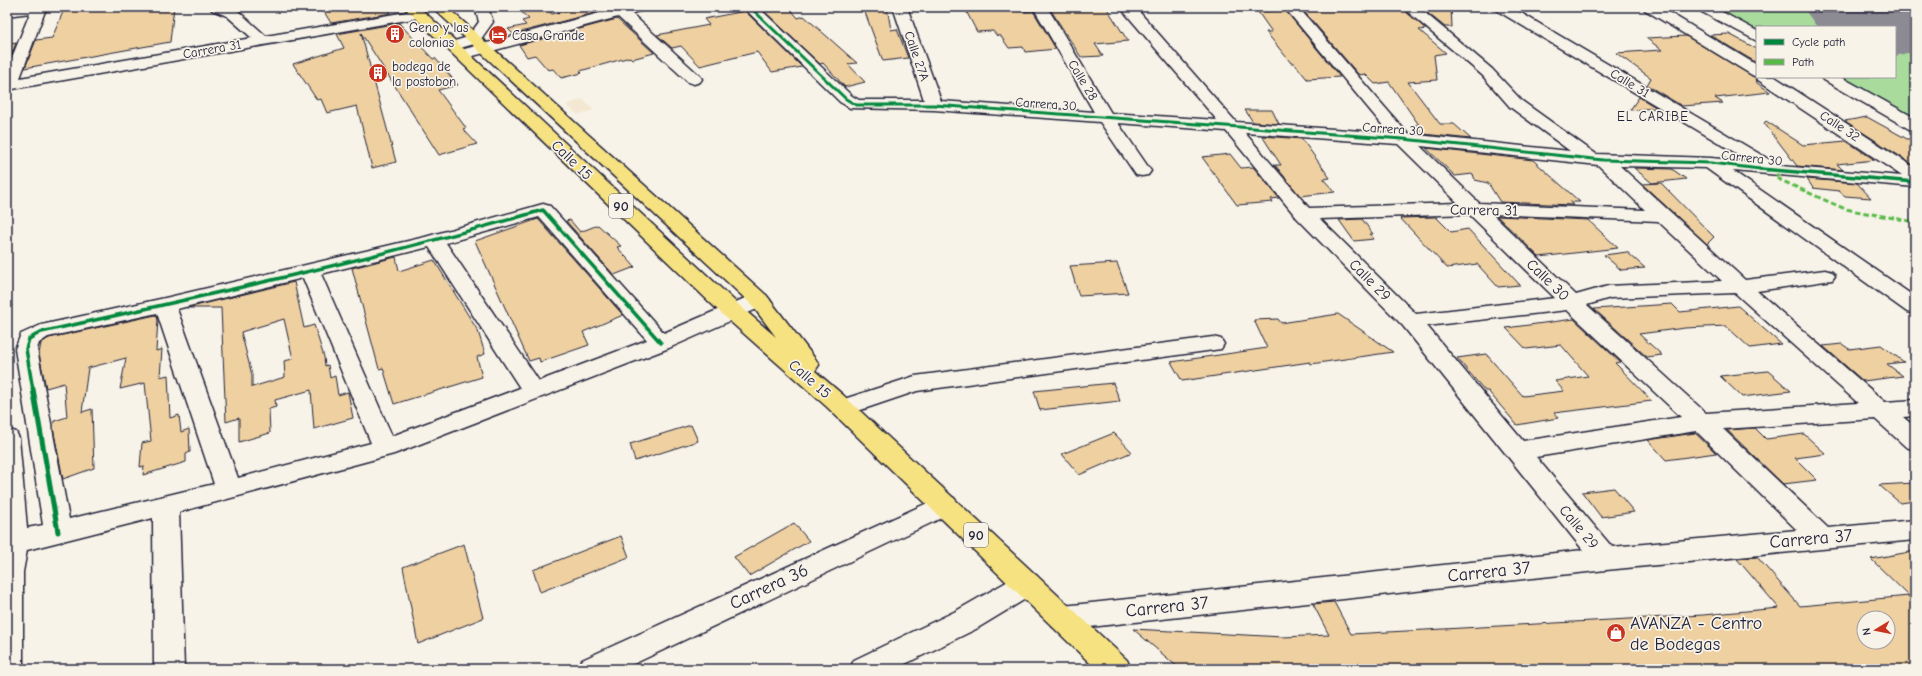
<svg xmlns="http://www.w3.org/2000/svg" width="1922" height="676" font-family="'Comic Neue',sans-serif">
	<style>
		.built { fill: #f4e8d3 }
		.green { fill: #a8db9c; stroke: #657e6c }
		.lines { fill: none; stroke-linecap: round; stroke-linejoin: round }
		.runway { fill: #8c8a92; fill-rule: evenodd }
		.building { fill: #eed0a1; stroke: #22223b; fill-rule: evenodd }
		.minor-casing { stroke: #22223b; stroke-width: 3 }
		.highway-casing { stroke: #22223b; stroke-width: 3 }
		.minor { fill: #f7f3e8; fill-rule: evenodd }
		.highway { fill: #f7e281; fill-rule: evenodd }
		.quiet { stroke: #58b947; stroke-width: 3; stroke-dasharray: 5.5 3; stroke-linecap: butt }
		.cycleway-far2-casing { stroke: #f7f3e8; stroke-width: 5 }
		.cycleway-far1-casing { stroke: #f7f3e8; stroke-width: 6 }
		.cycleway-casing { stroke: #f7f3e8; stroke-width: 8 }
		.cycleway-far2 { stroke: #00873e; stroke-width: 3 }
		.cycleway-far1 { stroke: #00873e; stroke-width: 3.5 }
		.cycleway { stroke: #00873e; stroke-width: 5 }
		.labels { text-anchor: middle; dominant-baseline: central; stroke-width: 3.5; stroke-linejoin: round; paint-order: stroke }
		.far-poi-label { font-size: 13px; fill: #22223b; stroke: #f7f3e8; text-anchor: start }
		.far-street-label { font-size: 13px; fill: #22223b; stroke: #f7f3e8 }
		.far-neighbourhood-label { font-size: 13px; letter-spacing: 1px; fill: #22223b; stroke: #f7f3e8 }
		.shield { fill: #f7f3e8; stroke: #62616f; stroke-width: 1 }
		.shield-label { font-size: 14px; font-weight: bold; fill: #22223b }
		.street-label { font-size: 15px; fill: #22223b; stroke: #f7f3e8 }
		.near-street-label { font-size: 18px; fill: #22223b; stroke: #f7f3e8 }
		.near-poi-label { font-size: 18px; fill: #22223b; stroke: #f7f3e8; text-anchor: start }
	</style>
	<rect width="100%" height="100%" fill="#f7f3e8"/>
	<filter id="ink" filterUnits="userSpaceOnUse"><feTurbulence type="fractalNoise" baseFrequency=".025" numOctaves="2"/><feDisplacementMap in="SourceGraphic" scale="8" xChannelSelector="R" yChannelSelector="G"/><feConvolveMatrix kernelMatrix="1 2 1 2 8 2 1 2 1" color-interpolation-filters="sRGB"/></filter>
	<g filter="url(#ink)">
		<path class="built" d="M1697,7H1915V129L1822,77H1895V27H1757Z
			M583,99L594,110L578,115L566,105Z"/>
		<path class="green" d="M1709,7H1816L1856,27H1757V34Z
			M1881,7H1915V23Z
			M1895,46L1915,56V121L1836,77H1895Z"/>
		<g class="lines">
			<path class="runway" d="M1803,7H1915V51L1895,56V27H1817Z"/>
		</g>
		<path class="building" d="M65,7H174L170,42L25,68L36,40L52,38Z
			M321,7H386L391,13L331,23Z
			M516,7H544L552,14L580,7H603L606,10L513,34L508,29L526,25L522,21L529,19Z
			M789,7L798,18L804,16L857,63L848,64L865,82L845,87L823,63L820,64L761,8Z
			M863,7H887L891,30L897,29L908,58L883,61Z
			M964,7H1019L1022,12L1033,11L1056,49L1025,52L1023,47L1009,48L1000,35L997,36L993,31L977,32Z
			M1067,7H1106L1128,41L1095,44L1103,56L1081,57L1050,9Z
			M1327,7H1401L1426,29L1419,30L1446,53L1434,55L1437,80L1408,82L1440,124H1454L1471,139L1423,134L1415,125H1419L1389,82L1375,84L1365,74L1359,75L1302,9Z
			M1420,7H1451L1452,27H1445Z
			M1285,10L1340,77L1307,79L1294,63H1291L1266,32H1272L1258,12Z
			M745,11L802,67L772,72L757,52L700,66L681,46L672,48L657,35L709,25L704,19Z
			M617,19L654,53L632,59L630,57L580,71L582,73L561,78L553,69L548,70L535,55L527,57L519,45Z
			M399,23L433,59L435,58L458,85L438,90L466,128L463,129L477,144L439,155L361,33L396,162L372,168L357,106L327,113L321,99L317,100L293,64L344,48L337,34Z
			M1729,34L1757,49V63L1710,35Z
			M1686,36L1756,78L1757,83L1770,92L1715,98L1723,103L1682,106L1647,85L1651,78L1616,53L1662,50L1646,38Z
			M16,43L7,66V45Z
			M1639,97L1657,108L1630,110Z
			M1245,110H1272L1279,124L1253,122Z
			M1867,117L1907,139L1915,138V166L1845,121Z
			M1766,121L1803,145L1846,141L1875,160L1837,164L1843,170L1797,166L1764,123Z
			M1262,136L1302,139L1330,178L1323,179L1335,192L1300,196L1275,165H1281Z
			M1426,148L1533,160L1580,202H1570L1573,205L1500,202L1488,183L1475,180L1473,174L1455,176Z
			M1230,154L1241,168L1253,167L1279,198L1271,199L1273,202L1237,205L1202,157Z
			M1634,168L1672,169L1686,179L1652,183Z
			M1807,179L1857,183L1871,198L1845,196L1839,191L1813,188Z
			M1661,183L1714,237L1707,244L1642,184Z
			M1497,216L1588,220L1618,248L1539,257Z
			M1436,217L1451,232L1468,229L1520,285L1498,287L1477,264L1447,268L1400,218Z
			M538,219L623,315L583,332L589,345L540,362L539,358L529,361L475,241Z
			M1362,219L1373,234H1370L1374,239L1354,241L1339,220Z
			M570,220L580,232L598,225L621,246L617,247L635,267L614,275L566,221Z
			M1627,252L1645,268L1621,270L1604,255Z
			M396,257L399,271L434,260L478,331L485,354L477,357L482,377L394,404L383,368L379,369L352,268Z
			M1117,263L1128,293L1079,296L1070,266Z
			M294,282L304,328L314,325L324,357L325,366L328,365L330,378L335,376L338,395L348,392L353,418L314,429L311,390L275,400L276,407L269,409L270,433L239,442V418L226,422L221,308H187ZM284,319L293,359L284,361L285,377L252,387V375L241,332Z
			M1672,304L1680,312L1738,306L1781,344L1750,348L1726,326L1685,328L1639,334L1662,355L1647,357L1594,309Z
			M1338,314L1393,352L1311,364L1310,362L1182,381L1171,362L1267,348L1254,320L1278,319L1281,323Z
			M156,315L158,319L156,351L162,349L160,377L168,375L170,418L179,415L181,432L189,429L190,452L186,454V462L143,475L144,466L140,467L142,443L151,441L145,383L120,389L126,358L88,368L82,412L92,409L94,468L63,479L53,428L54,421L67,417L64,383L46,388L39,354L41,343L49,338Z
			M1574,319L1620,362L1615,363L1652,401L1554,413L1558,418L1517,425L1488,391H1485L1457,358L1486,354L1523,396L1564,391L1555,381L1588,376L1561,345L1526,349L1506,328Z
			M1842,344L1849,349L1881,345L1904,362L1887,364L1903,376L1863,381L1823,346Z
			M1768,371L1791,391L1742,397L1720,376Z
			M1113,383L1120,401L1040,410L1034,391Z
			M691,425L698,441L635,461L630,444Z
			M1755,428L1766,439L1804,434L1826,454L1795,458L1817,480L1783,484L1727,430Z
			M1114,433L1132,452L1079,475L1062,454Z
			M1695,433L1716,453L1666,460L1648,440Z
			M1915,483V501L1900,503L1879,485Z
			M1614,488L1634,512L1601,517L1582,492Z
			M794,523L809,541L749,576L734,557Z
			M621,536L629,557L540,592L533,570Z
			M464,544L483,618L418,644L403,567Z
			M1915,551V669H1180L1133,629L1283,637L1329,635L1313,604L1334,602L1351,634L1703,615L1779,608L1737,559L1757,557L1800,606L1909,596L1871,559ZM1864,618H1888V642H1864Z"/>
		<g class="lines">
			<defs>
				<path id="minor" d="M13,7H52L50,10L45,11L20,78L252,38L227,16L212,10L210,7H229L237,10L266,36L418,10L423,11L425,14L423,17L418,18L7,90V70L30,13L7,16V8Z
					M484,7L488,8L493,22L478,43L453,50L448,49L446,46L448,43L468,37L479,22L476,11L478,8Z
					M609,7H646L644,10L631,13L700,76L702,79L700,82L694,84L688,82L618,17L462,59L457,57L454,54L457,51L611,10Z
					M743,7H758L852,96L859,100H924L893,7H907L941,101L1094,112L1033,7H1047L1111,113L1217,120L1120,7H1135L1236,122L1389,133L1284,7H1298L1408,134L1570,151L1510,107L1482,75L1402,7H1418L1492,69L1522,101L1596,154L1711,158L1751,162L1496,10L1494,7H1511L1780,166L1902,176L1758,80L1757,77L1752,75L1645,10L1643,7H1660L1757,65V77H1775L1915,168V187L1733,171L1915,297V314L1907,312L1706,168L1620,166L1745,280L1825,270L1832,272L1835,276L1832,280L1757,291L1885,402L1915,400V416L1903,417L1915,427V450L1906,447L1875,419L1723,429L1828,528L1915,520V540L1606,570L1063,630L1053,627L1049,618L1053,609L1063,606L1583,550L1403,326L1297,218L1226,131L1118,123L1151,171L1148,175L1142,176L1136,175L1100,122L934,110L850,108L840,102ZM1245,133L1398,144L1458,203L1309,208ZM1420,146L1598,165L1645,210L1479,203ZM1469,214L1555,298L1416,314L1320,219ZM1492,214L1658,221L1722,281L1608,286L1576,295ZM1735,293L1858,403L1706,413L1587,305L1610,298ZM1567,310L1681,417L1523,441L1427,326ZM1696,431L1797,530L1612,547L1536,457Z
					M1696,7H1713L1757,31V41L1698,10Z
					M1822,77H1841L1915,118V130L1909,129L1824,80Z
					M543,204L550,206L664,333L752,295L759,294L766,295L770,300L766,305L669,348L394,454L179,512L184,669H154L153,518L27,550L23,572V669H7V429L16,432L19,438L27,528L43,525L15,349L21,334L41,325L165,298L425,237ZM539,217L647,340L539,381L446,243ZM429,247L520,388L392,436L321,274ZM303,278L371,443L238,478L177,309ZM157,313L214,484L69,519L37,349L39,343L48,337Z
					M1213,337L1221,339L1224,344L1221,349L917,391L843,416L835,414L831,408L835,402L915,376Z
					M945,495L954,498L958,505L954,512L623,669H578L582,660Z
					M1027,573L1037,576L1041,584L1037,592L976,629L895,669H850L854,660L956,611L1017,576Z"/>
				<path id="highway" d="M404,7H419L740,306L776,337L752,305L432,7H447L766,295L816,360L819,365L815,371L843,395L1127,660L1131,669H1096L827,407L724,316Z"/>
			</defs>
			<use href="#minor" class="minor-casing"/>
			<use href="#highway" class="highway-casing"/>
			<use href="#minor" class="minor"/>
			<use href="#highway" class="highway"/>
			<path class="quiet" d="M1779,171L1776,178L1845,209L1915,222"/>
			<defs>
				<path id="cycleway-far2" d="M750,7L846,99L856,105H934L1403,139L1603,160L1711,163L1768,170"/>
				<path id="cycleway-far1" d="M1760,169L1915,182
					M33,390L26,349L29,339L41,332C209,295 378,258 543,210L661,343"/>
				<path id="cycleway" d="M33,389L58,532"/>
			</defs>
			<use href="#cycleway-far2" class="cycleway-far2-casing"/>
			<use href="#cycleway-far1" class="cycleway-far1-casing"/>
			<use href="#cycleway" class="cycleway-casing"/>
			<use href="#cycleway-far2" class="cycleway-far2"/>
			<use href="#cycleway-far1" class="cycleway-far1"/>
			<use href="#cycleway" class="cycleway"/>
		</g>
	</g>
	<defs>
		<symbol id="building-disc" viewBox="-11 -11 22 22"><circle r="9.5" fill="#c8321e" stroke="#f7f3e8"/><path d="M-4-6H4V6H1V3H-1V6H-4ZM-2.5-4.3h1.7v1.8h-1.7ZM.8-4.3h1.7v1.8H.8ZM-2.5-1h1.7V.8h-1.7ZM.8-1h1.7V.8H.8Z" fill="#fff"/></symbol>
		<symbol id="hotel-disc" viewBox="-11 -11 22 22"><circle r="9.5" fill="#c8321e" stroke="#f7f3e8"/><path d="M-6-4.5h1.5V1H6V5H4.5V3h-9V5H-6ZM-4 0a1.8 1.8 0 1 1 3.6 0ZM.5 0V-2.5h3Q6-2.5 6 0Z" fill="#fff"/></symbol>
		<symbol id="shop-disc" viewBox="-11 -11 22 22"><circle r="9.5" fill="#c8321e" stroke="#f7f3e8"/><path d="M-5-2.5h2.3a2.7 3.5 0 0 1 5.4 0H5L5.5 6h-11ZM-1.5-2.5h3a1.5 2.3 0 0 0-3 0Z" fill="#fff"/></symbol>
	</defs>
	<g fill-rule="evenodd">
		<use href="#building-disc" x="384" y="23" width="22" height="22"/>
		<use href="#hotel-disc" x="487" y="24" width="22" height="22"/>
		<use href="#building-disc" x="367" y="62" width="22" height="22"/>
		<use href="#shop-disc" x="1605" y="622" width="22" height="22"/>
	</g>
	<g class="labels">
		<g class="far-poi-label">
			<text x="409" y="27">Geno y las<tspan x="409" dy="15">colonias</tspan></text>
			<text x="512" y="35">Casa Grande</text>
			<text x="392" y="66">bodega de<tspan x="392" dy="15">la postobon</tspan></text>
		</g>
		<g class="far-street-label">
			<text transform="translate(212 49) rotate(-10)">Carrera 31</text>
			<text transform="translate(917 56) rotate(71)">Calle 27A</text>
			<text transform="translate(1083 80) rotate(59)">Calle 28</text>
			<text transform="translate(1630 83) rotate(31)">Calle 31</text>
			<text transform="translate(1046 104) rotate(4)">Carrera 30</text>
			<text transform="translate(1840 126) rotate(33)">Calle 32</text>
			<text transform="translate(1393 129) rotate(4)">Carrera 30</text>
			<text transform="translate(1752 158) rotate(6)">Carrera 30</text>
		</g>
		<g class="far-neighbourhood-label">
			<text x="1653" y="116">EL CARIBE</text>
		</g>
		<g class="shield">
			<rect x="609" y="194" width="24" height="24" rx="3"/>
			<rect x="964" y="523" width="24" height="24" rx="3"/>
		</g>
		<g class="shield-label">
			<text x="621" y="206">90</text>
			<text x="976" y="535">90</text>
		</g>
		<g class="street-label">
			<text transform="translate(572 160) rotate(44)">Calle 15</text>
			<text transform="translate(1484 210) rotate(1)">Carrera 31</text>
			<text transform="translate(1370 280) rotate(45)">Calle 29</text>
			<text transform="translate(1548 280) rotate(44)">Calle 30</text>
			<text transform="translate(810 379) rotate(41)">Calle 15</text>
			<text transform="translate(1579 527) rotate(50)">Calle 29</text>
		</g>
		<g class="near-street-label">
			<text transform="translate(1811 539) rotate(-5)">Carrera 37</text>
			<text transform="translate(1489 572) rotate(-6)">Carrera 37</text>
			<text transform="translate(769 587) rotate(-25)">Carrera 36</text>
			<text transform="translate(1167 607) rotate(-6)">Carrera 37</text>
		</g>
		<g class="near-poi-label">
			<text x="1630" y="623">AVANZA - Centro<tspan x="1630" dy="21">de Bodegas</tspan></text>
		</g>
	</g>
	<rect width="1922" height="676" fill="none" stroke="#f7f3e8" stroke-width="24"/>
	<rect x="12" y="12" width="1898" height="652" fill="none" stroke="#22223b" stroke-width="1.5" filter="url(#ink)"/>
	<rect x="1756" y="26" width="140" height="52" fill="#f7f3e8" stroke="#a29fa3"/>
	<rect x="1764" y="39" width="20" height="6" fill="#00873e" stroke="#a29fa3"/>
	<text x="1792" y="46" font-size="12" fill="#22223b">Cycle path</text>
	<rect x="1764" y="59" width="20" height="6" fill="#58b947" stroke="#a29fa3"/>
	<text x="1792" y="66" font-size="12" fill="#22223b">Path</text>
	<g transform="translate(1876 630) rotate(260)"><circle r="19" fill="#f7f3e8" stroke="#a29fa3"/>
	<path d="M0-3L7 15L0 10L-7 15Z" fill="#c8321e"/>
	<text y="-6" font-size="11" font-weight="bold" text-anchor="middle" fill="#22223b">N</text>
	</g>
</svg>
